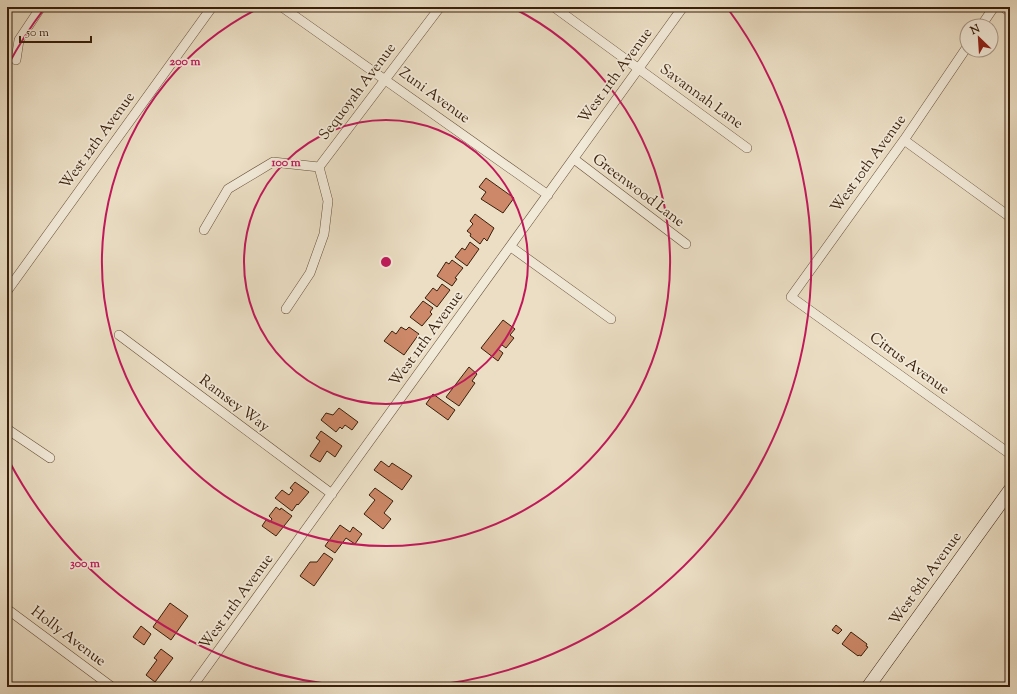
<svg xmlns="http://www.w3.org/2000/svg" width="1017" height="694" font-family="'Sorts Mill Goudy',serif">
	<style>
		.building { fill: #cc8868; stroke: #391f0a }
		.lines { fill: none; stroke-linecap: round; stroke-linejoin: round }
		.street-casing { stroke: #664f38; stroke-width: 10 }
		.secondary-casing { stroke: #391f0a; stroke-width: 14 }
		.street { stroke: #f2ead9; stroke-width: 9 }
		.secondary { stroke: #f2ead9; stroke-width: 13 }
		.ring { fill: none; stroke: #c2185b; stroke-width: 2 }
		.labels { text-anchor: middle; dominant-baseline: central; stroke-width: 3.5; stroke-linejoin: round; paint-order: stroke }
		.street-label { font-size: 15px; fill: #391f0a; stroke: #f2ead9 }
		.centre { fill: #c2185b; stroke: #f2ead9; stroke-width: 2 }
		.ring-label { font-size: 12px; text-anchor: middle; font-weight: bold; fill: #c2185b; stroke: #f2ead9; stroke-width: 3.5; stroke-linejoin: round; paint-order: stroke }
	</style>
	<rect width="100%" height="100%" fill="#ebdec4"/>
	<filter id="stains"><feTurbulence type="fractalNoise" baseFrequency=".005" numOctaves="4"/><feColorMatrix values="0 0 0 0 .2 0 0 0 0 .09 0 0 0 0 .02 0 0 0 .5 -.17"/></filter>
	<radialGradient id="worn" r=".72"><stop offset=".6" stop-color="#630" stop-opacity="0"/><stop offset="1" stop-color="#630" stop-opacity=".3"/></radialGradient>
	<path class="building" d="M486,178L514,198L503,213L481,199L486,192L479,187Z
		M475,214L494,228L487,241L484,238L480,244L470,236L471,234L467,231L473,224L470,221Z
		M470,242L479,249L467,266L455,257L462,248L465,250Z
		M452,260L463,268L455,278L457,279L452,286L437,276L446,262L449,264Z
		M442,284L450,290L437,307L425,298L433,288L437,291Z
		M423,301L433,308L430,312L432,314L422,326L410,317Z
		M503,320L515,329L510,335L514,338L506,348L502,345L498,349L503,353L498,361L481,348Z
		M401,327L406,330L409,327L419,334L404,355L384,341L392,331L396,334Z
		M469,367L477,374L472,381L475,383L459,406L446,397Z
		M433,394L455,410L448,420L426,404Z
		M339,408L358,422L352,430L345,425L342,429L340,427L336,432L321,420L326,413L333,415Z
		M321,431L342,446L335,457L327,451L320,462L310,456L320,441L316,438Z
		M381,461L389,467L392,463L412,476L402,490L374,470Z
		M295,482L309,492L298,505L297,504L292,511L275,498L282,490L289,495L293,490L290,488Z
		M375,488L393,501L384,513L391,519L383,529L364,514L375,500L369,495Z
		M276,507L280,510L281,508L292,516L276,536L262,526L266,520L270,522L272,519L269,516Z
		M340,525L350,532L353,527L362,534L355,544L346,538L335,553L325,546Z
		M324,553L333,559L314,586L300,576L310,562H317Z
		M170,603L188,616L171,640L153,627Z
		M836,625L842,630L838,634L832,630Z
		M141,626L151,634L144,645L133,637Z
		M851,632L867,644L866,646L868,647L861,656L859,655L858,656L842,644Z
		M161,649L173,658L155,682L146,675L157,660L154,658Z"/>
	<g class="lines">
		<defs>
			<path id="street" d="M282,7L548,195
				M554,7L747,148
				M1003,7L1010,12
				M981,26L994,7
				M967,47L904,140L791,297L1010,454
				M16,60L19,40L41,7
				M904,140L1010,217
				M574,159L686,244
				M204,230L228,189L273,162L319,167
				M511,247L611,319
				M7,291L212,7
				M286,309L310,273L324,234L328,201L319,167L440,7
				M119,335L332,494
				M7,429L50,458
				M7,609L112,687
				M192,687L683,7"/>
			<path id="secondary" d="M868,687L1010,490"/>
		</defs>
		<use href="#street" class="street-casing"/>
		<use href="#secondary" class="secondary-casing"/>
		<use href="#street" class="street"/>
		<use href="#secondary" class="secondary"/>
	</g>
	<g class="ring">
		<circle cx="386" cy="262" r="142"/>
		<path d="M513 8A284 284 0 1 1 259 8"/>
		<path d="M356 687A426 426 0 0 1 8 459M8 65A426 426 0 0 1 44 9M728 9A426 426 0 0 1 416 687"/>
	</g>
	<g class="labels">
		<g class="street-label">
			<text transform="translate(616 76) rotate(-54)">West 11th Avenue</text>
			<text transform="translate(358 92) rotate(-53)">Sequoyah Avenue</text>
			<text transform="translate(434 96) rotate(36)">Zuni Avenue</text>
			<text transform="translate(701 97) rotate(36)">Savannah Lane</text>
			<text transform="translate(98 141) rotate(-54)">West 12th Avenue</text>
			<text transform="translate(869 164) rotate(-54)">West 10th Avenue</text>
			<text transform="translate(638 191) rotate(37)">Greenwood Lane</text>
			<text transform="translate(427 339) rotate(-54)">West 11th Avenue</text>
			<text transform="translate(909 364) rotate(36)">Citrus Avenue</text>
			<text transform="translate(234 404) rotate(37)">Ramsey Way</text>
			<text transform="translate(926 579) rotate(-54)">West 8th Avenue</text>
			<text transform="translate(237 602) rotate(-54)">West 11th Avenue</text>
			<text transform="translate(68 637) rotate(37)">Holly Avenue</text>
		</g>
	</g>
	<circle cx="386" cy="262" r="6" class="centre"/>
	<g class="ring-label">
		<text x="185" y="65">200 m</text>
		<text x="286" y="166">100 m</text>
		<text x="85" y="567">300 m</text>
	</g>
	<rect width="1017" height="694" fill="none" stroke="#ebdec4" stroke-width="24"/>
	<rect x="8" y="8" width="1001" height="678" fill="none" stroke="#391f0a" stroke-width="2"/>
	<rect x="12" y="12" width="993" height="670" fill="none" stroke="#391f0a"/>
	<g transform="translate(979 38) rotate(335)"><circle r="19" fill="#f2ead9" stroke="#a89986"/>
	<path d="M0-3L7 15L0 10L-7 15Z" fill="#8f2418"/>
	<text y="-6" font-size="11" font-weight="bold" text-anchor="middle" fill="#391f0a">N</text>
	</g>
	<path d="M20 36v6h71v-6" fill="none" stroke="#391f0a" stroke-width="2"/>
	<text x="26" y="36" font-size="12" fill="#391f0a" stroke="#f2ead9" stroke-width="3" paint-order="stroke">50 m</text>
	<rect width="100%" height="100%" filter="url(#stains)"/>
	<rect width="100%" height="100%" fill="url(#worn)"/>
</svg>
